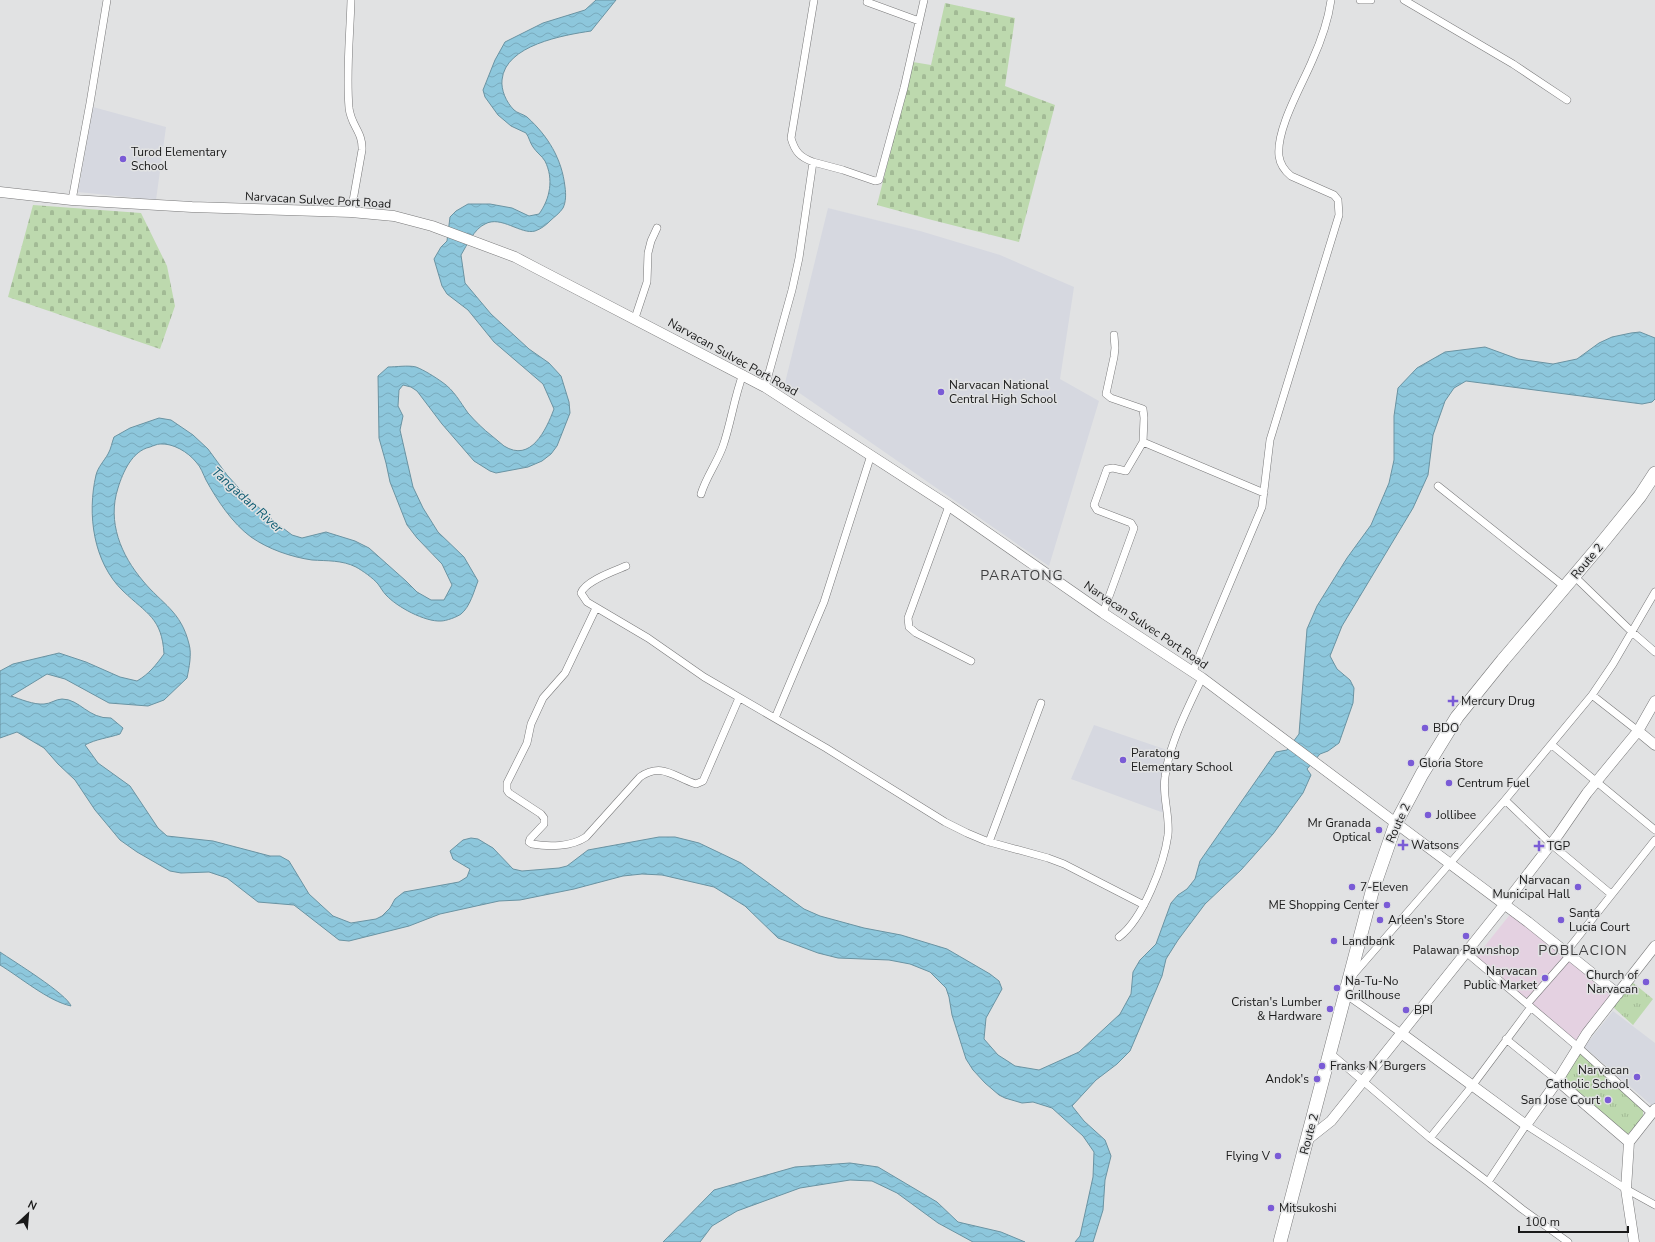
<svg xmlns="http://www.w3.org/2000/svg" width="1655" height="1242" font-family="'Nunito Sans',sans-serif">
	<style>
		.commercial { fill: #e4d1e1 }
		.built { fill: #d6d8e0 }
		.grass { fill: url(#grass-tufts) }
		.cemetery { fill: url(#cemetery-stones) }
		.water { fill: url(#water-waves); stroke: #6a93a2 }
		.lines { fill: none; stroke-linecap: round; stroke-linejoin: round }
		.street-casing { stroke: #787879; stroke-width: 8 }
		.secondary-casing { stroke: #787879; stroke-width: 11 }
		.highway-casing { stroke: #787879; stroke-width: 14 }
		.street { stroke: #fff; stroke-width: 7 }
		.secondary { stroke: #fff; stroke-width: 10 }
		.highway { stroke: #fff; stroke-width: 13 }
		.poi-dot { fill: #7a5bd6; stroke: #e1e2e3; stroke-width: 1.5 }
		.labels { text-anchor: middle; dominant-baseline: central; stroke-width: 3; stroke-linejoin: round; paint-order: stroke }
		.poi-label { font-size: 12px; fill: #1a1a1a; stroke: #e1e2e3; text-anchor: start }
		.street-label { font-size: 12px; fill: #1a1a1a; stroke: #e1e2e3 }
		.water-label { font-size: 13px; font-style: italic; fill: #156076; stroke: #e1e2e3 }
		.quarter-label { font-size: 14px; letter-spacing: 1px; fill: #3f3f40; stroke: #e1e2e3 }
	</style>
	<defs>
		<pattern id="grass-tufts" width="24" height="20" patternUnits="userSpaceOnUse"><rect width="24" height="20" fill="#bdd9ae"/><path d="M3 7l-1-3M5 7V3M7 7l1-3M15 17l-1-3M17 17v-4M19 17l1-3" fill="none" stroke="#a2ba95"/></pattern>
		<pattern id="cemetery-stones" width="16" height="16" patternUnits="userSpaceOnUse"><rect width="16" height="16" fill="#bdd9ae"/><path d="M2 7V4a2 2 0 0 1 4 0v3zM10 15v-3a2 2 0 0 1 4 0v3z" fill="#a2ba95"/></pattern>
		<pattern id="water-waves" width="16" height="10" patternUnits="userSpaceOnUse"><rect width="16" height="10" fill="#8dc7dc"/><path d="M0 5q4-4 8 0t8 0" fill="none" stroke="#79aabc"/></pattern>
	</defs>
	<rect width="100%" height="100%" fill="#e1e2e3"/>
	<path class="commercial" d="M1512,912L1613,998L1577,1042L1476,957Z"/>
	<path class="built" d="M93,107L166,127L156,200L78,192Z
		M828,208L920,231L1000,255L1074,287L1060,379L1099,401L1049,566L785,383Z
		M1094,725L1170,751L1165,770L1161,798L1164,813L1071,779Z
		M1613,1011L1655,1043V1108L1584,1047Z"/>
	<path class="grass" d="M1632,982L1653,999L1633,1025L1613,1007Z
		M1579,1051L1643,1110V1119L1626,1136L1561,1080Z"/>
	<path class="cemetery" d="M945,3L1015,18L1005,86L1055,105L1019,242L932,220L877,205L913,62L931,65Z
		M33,205L141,213L167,266L175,306L160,349L8,297Z"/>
	<path class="water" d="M596,0H616L591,31C564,35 505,45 502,80C501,90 506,102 514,110C517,113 523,114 527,117C548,136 562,159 565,187C566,194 566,202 563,208C560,213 554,217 550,221C546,225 541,229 535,231C521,235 501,215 485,224C474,229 467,245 461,255L465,283L491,314L529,349L549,363L561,376L569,402L570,413L557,446L551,454L542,461L528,467L496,473L490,471L474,461L442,424L417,391L411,387L403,385L399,390L398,406L403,416L400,430L413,487L423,508L438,532L464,557L478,581C474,591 470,607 461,614C457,617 446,621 441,621C425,622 397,607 386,595C383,592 381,588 378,584C373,578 363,571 356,567C342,560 327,561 312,560C291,557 268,549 251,537C232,523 217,500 206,480C203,474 201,467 196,462C188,452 173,443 160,444C157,444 153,446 150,447C132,451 123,472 118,488C107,522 121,555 143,581C162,604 181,611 189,644C192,654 189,668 187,678L164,700L148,706L109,703L65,679L47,674L11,696C20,699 34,705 44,704C50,704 56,699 62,699C80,699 88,719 111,718L123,728L120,734C108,738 96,739 85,745L98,763L130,786L158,828L167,836L213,841L270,856H280L289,861L309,894L333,916L351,923L376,919L382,916L390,908L395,899L404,892L459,882L467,877L470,869L453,859L450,851L463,840L471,838L478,839L493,848L513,869L522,871L559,868L567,866L588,850L659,837H675L699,843L741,863L804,909L820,916L864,928L901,935L947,949L990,974L999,981L1002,989L986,1018L984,1039L998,1055L1009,1062L1015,1066L1039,1070L1079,1052L1120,1014L1131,994L1133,972L1140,960L1156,944L1171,903L1178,895L1187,889L1195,879L1200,861L1276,752L1287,750L1299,734L1307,629L1317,606L1347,558L1371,525L1389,483L1394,460V416L1398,388L1417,368L1445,352L1485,347L1518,359L1553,364L1577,359L1599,343L1612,337L1631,333L1640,332L1655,338V399L1652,402L1642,404L1466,381L1454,388L1445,401L1433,435L1428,475L1413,508L1342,626L1330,656L1337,669L1350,680L1354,688L1353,703L1339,743L1328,751L1320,754L1307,769L1311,775L1303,793L1273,834L1241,870L1205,904L1178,940L1166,959L1162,976L1130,1051L1117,1064L1096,1080L1072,1106L1084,1121L1105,1140L1111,1156L1105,1180L1103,1210L1093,1242H1075L1080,1236L1093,1177L1094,1152L1083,1136L1052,1108L1033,1102L1022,1103L1005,1098L999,1095L985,1083L973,1070L966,1059L952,1015L949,997L946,988L930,972L910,964L889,960L838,958L818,953L778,938L745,906L714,887L662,875L642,874L623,876L574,889L520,900L499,901L440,914L409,926L349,941L339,940L294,905L258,902L227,878L209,872L181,873L170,871L137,852L120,840L95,810L75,780L58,764L44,748L17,732L0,738V671L13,664L59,653L86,662L120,677L137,681C149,674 156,665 164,654C162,618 147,614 123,591C93,562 87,514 96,475C98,467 104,461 108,454C111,449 112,442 114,437L130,428L159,418L171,420L193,435L208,449L227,475L247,497L275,522L292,535L302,538L326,532L355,541L369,548L406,581L417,592L431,600H444L452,585L442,564L417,538L407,525L390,482L386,463L379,438L378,376L388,367C396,367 408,365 416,367C424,370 435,377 442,382C454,390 460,402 468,413C475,421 483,429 492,436C496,439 500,443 504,446C531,463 546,430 554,409L543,384L494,342L468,310L447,294L442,286L434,259L441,247L447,241L450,217L456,211L468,204H490L512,208L529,216L539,214C550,199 554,179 545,161C542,156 536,152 533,147C530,143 529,137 526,133L511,126L498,115L485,97L483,90L495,60L505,42L543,23L585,10Z
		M0,952C13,961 67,994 71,1006C48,1001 20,977 0,965Z
		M850,1163L878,1167L937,1202L958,1222L1001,1232L1025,1242H973L938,1223L897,1193L872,1181L850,1180L800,1188L737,1211L712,1226L700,1242H663L714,1190L795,1167Z"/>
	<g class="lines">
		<defs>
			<path id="street" d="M1360,0H1371
				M1404,0L1513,64L1567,100
				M867,2L919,21
				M813,162C800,157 795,152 791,138L814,0
				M72,200L90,103L107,0
				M351,212L362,150C363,132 351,126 349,108C346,72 350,36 351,0
				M635,318L647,282L648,253L651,241L657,228
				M765,387L792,290L799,258L813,162L843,170L875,181L879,180L904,88L924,0
				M1143,442L1264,493
				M1438,486L1565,587
				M701,494C706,477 717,463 723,446C731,423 734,398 743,374
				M949,506L908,618L909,627L916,633L971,661
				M626,566C614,571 585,581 581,593L587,602L648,638L704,677L826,748L945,822L967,833L986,841L1048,858L1064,864L1144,905
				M1574,576L1632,632L1655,652
				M596,608L565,673L543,698L531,724L527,743L507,783V790L509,793L541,814L544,818V824L530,839L529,842L532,844C549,847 571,847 586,837L640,777C662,762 674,777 696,784L703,781L739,698
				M1103,613L1134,528L1131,523L1097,510L1094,505L1107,469L1113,468L1126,471L1143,442L1144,418L1143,409L1111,398L1106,394L1114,357L1115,348L1114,335
				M1193,671L1262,507L1270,440L1339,215L1338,200L1334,195L1291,176C1285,171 1280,164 1279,156C1276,129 1302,85 1312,61C1321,41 1328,22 1331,0
				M1592,695L1638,731
				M775,718L824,602L871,455
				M1552,745L1655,830
				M1505,800L1551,844L1611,894
				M989,842L1041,703
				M1119,937C1143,919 1164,864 1168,835C1170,815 1162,796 1165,777C1169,744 1188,708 1202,678
				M1566,952L1655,840
				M1467,953L1578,1047L1651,1113
				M1353,975L1505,800L1592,695L1613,664L1655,592
				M1345,994L1401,1033
				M1527,1004L1570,955
				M1531,1007L1472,1086L1430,1138L1488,1182L1526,1125L1626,1189L1655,1205
				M1506,1039L1558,1081
				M1330,1053L1430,1138
				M1488,1182L1522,1209L1568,1242"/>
			<path id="secondary" d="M0,192L72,200L192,207L351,212L394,216L432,226L515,257L534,267L765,387L949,506L1103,613L1202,678L1528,922L1618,994
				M1638,731L1655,745
				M1401,1033L1526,1125L1556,1083L1587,1033L1655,946
				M1558,1081L1629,1142
				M1307,1140L1331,1121L1504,905L1558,835L1587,793L1638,731L1655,701
				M1629,1142L1626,1189L1634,1242
				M1629,1142L1655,1109"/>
			<path id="highway" d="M1280,1242L1372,892L1396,823L1422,774L1457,717L1503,660L1597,549L1640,496L1655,473"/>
		</defs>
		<use href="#street" class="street-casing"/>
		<use href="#secondary" class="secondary-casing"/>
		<use href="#highway" class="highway-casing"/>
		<use href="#street" class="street"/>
		<use href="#secondary" class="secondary"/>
		<use href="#highway" class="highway"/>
	</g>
	<g class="poi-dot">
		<circle cx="123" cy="159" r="4"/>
		<circle cx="941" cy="392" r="4"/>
		<path d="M1451 695h4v4h4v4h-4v4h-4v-4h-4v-4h4z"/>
		<circle cx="1425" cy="728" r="4"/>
		<circle cx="1123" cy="760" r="4"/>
		<circle cx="1411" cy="763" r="4"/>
		<circle cx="1449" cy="783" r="4"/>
		<circle cx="1428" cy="815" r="4"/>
		<circle cx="1379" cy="830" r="4"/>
		<path d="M1401 839h4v4h4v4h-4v4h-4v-4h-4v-4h4z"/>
		<path d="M1537 840h4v4h4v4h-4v4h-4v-4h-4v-4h4z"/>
		<circle cx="1352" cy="887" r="4"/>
		<circle cx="1578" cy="887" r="4"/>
		<circle cx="1387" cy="905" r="4"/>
		<circle cx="1380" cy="920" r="4"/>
		<circle cx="1561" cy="920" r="4"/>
		<circle cx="1466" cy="936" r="4"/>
		<circle cx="1334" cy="941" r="4"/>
		<circle cx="1545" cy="978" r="4"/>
		<circle cx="1646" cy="982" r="4"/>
		<circle cx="1337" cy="988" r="4"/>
		<circle cx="1330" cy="1009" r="4"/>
		<circle cx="1406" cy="1010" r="4"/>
		<circle cx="1322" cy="1066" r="4"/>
		<circle cx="1637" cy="1077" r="4"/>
		<circle cx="1317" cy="1079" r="4"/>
		<circle cx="1608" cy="1100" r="4"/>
		<circle cx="1278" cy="1156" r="4"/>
		<circle cx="1271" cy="1208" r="4"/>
	</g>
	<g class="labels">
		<g class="poi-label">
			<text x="131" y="152">Turod Elementary<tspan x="131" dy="14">School</tspan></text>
			<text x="949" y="385">Narvacan National<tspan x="949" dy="14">Central High School</tspan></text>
			<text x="1461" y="701">Mercury Drug</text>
			<text x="1433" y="728">BDO</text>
			<text x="1131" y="753">Paratong<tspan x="1131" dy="14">Elementary School</tspan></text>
			<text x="1419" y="763">Gloria Store</text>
			<text x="1457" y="783">Centrum Fuel</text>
			<text x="1436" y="815">Jollibee</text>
			<text x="1371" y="823" text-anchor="end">Mr Granada<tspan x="1371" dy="14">Optical</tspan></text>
			<text x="1411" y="845">Watsons</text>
			<text x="1547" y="846">TGP</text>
			<text x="1570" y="880" text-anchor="end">Narvacan<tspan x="1570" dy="14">Municipal Hall</tspan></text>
			<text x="1360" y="887">7-Eleven</text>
			<text x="1379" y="905" text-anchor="end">ME Shopping Center</text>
			<text x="1569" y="913">Santa<tspan x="1569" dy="14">Lucia Court</tspan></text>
			<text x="1388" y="920">Arleen's Store</text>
			<text x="1342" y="941">Landbank</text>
			<text x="1466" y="950" text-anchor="middle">Palawan Pawnshop</text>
			<text x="1537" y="971" text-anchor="end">Narvacan<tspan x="1537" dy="14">Public Market</tspan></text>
			<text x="1638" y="975" text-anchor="end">Church of<tspan x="1638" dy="14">Narvacan</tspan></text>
			<text x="1345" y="981">Na-Tu-No<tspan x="1345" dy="14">Grillhouse</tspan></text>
			<text x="1322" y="1002" text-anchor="end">Cristan's Lumber<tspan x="1322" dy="14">&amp; Hardware</tspan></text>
			<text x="1414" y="1010">BPI</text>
			<text x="1330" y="1066">Franks N´Burgers</text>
			<text x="1629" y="1070" text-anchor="end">Narvacan<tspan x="1629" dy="14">Catholic School</tspan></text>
			<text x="1309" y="1079" text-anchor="end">Andok's</text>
			<text x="1600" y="1100" text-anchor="end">San Jose Court</text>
			<text x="1270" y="1156" text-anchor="end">Flying V</text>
			<text x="1279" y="1208">Mitsukoshi</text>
		</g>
		<g class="street-label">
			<text transform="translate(318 200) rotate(3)">Narvacan Sulvec Port Road</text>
			<text transform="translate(733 357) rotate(29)">Narvacan Sulvec Port Road</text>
			<text transform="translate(1587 561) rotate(-50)">Route 2</text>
			<text transform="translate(1146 625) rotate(34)">Narvacan Sulvec Port Road</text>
			<text transform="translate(1398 823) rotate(-66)">Route 2</text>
			<text transform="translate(1309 1134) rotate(-75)">Route 2</text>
		</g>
		<g class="water-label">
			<text transform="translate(247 500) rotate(42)">Tangadan River</text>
		</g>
		<g class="quarter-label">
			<text x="1022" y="575">PARATONG</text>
			<text x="1583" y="950">POBLACION</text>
		</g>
	</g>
	<g transform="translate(28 1214) rotate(26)" stroke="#e1e2e3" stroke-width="3" paint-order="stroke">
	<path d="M0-3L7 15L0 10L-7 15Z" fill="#1a1a1a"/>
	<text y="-6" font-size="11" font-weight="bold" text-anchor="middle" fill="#1a1a1a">N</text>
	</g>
	<path d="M1519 1226v6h109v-6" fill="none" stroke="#1a1a1a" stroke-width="2"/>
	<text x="1525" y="1226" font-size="12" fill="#1a1a1a" stroke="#e1e2e3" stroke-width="3" paint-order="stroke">100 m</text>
</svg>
